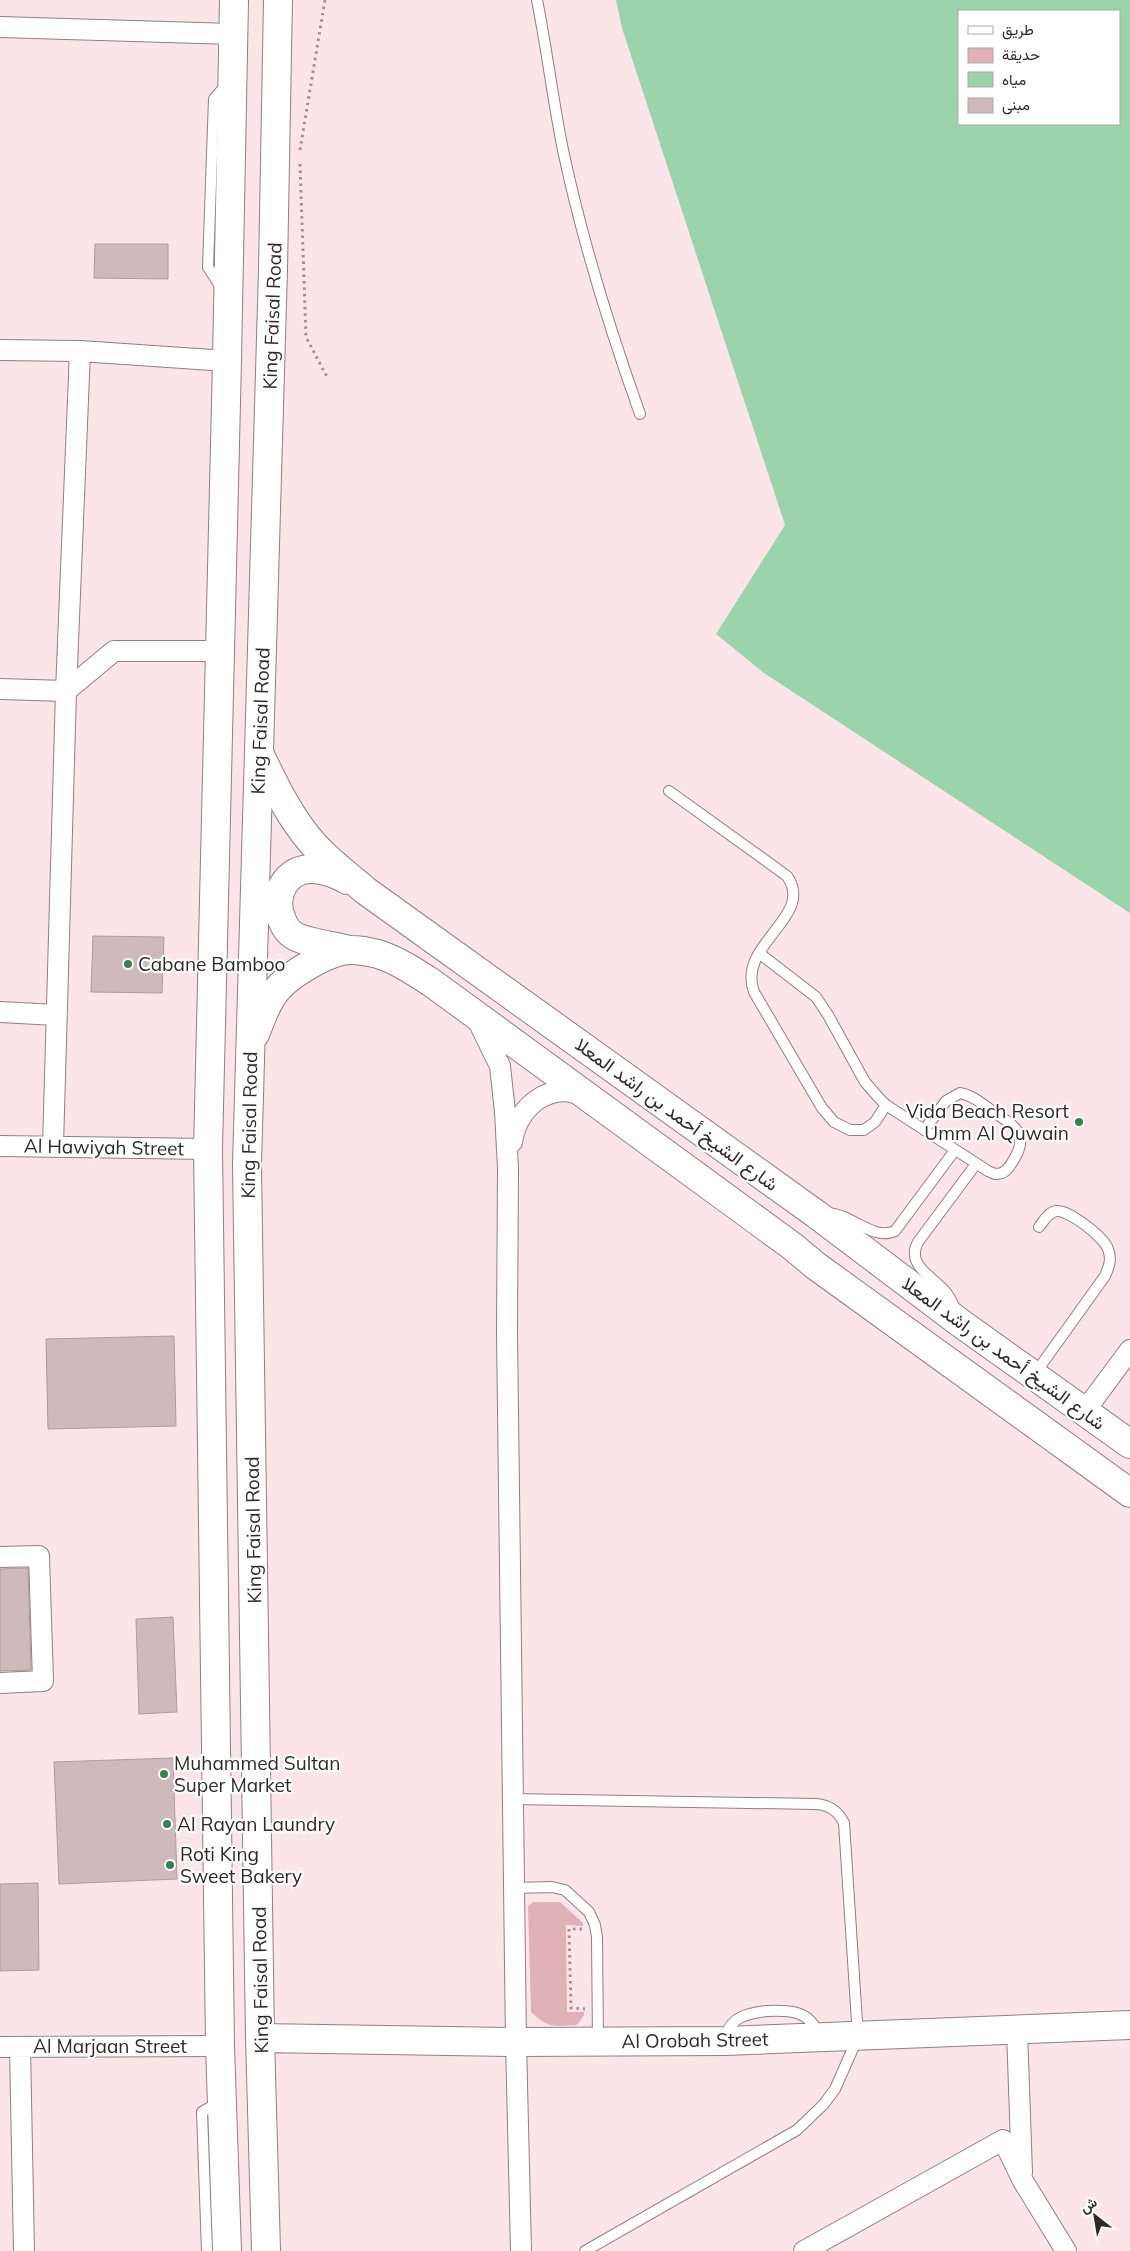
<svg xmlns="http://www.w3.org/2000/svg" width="1130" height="2251" font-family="Mulish,Vazirmatn,sans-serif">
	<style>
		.green { fill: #e0b2b7 }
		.water { fill: #9bd3ab; fill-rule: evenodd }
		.building { fill: #ceb9bb; stroke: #af9a9c }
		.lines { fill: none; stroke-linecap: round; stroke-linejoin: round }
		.lane-casing { stroke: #927e80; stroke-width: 12 }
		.street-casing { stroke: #927e80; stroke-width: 22 }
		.secondary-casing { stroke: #927e80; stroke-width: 30 }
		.path { stroke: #a09092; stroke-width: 3; stroke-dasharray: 2.5 4; stroke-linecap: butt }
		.lane { stroke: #fff; stroke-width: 10 }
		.street { stroke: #fff; stroke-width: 20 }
		.secondary { stroke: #fff; stroke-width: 28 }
		.poi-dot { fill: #358251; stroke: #fff; stroke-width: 2 }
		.labels { text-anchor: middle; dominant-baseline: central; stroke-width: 4.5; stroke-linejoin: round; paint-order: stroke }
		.street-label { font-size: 19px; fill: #302829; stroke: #fff }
		.poi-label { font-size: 19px; fill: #302829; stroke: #fff; text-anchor: start }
	</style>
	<rect width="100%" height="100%" fill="#fce5e8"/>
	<path class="green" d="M533,1902H560L583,1923V1926L566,1925L567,2012H584V2015L577,2025C553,2026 549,2029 531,2012L528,1906Z"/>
	<path class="water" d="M616,0H1130V913L764,673L716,634L785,525L622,28ZM959,11H1119V124H959Z"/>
	<path class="building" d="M95,244H168V279L94,278Z
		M93,936L164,937L162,993L91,992Z
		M174,1336L176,1426L48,1429L46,1339Z
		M28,1568L31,1670L0,1671V1569Z
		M173,1617L177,1712L139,1714L136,1619Z
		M173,1758L177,1879L59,1884L54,1762Z
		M38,1883L39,1970L0,1971V1884Z"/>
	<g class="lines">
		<defs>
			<path id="lane" d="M537,0C547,50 553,101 563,150C582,240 609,327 640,414
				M222,289L208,267L214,99L226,85
				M669,791L787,876C816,917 736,944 754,992L822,1108L834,1122L850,1130H864L875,1122L886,1105
				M759,953L816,997L828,1015L865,1082L879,1098L886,1105L988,1171L995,1174C1005,1174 1008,1169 1013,1161C1031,1133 1013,1125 991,1110C981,1103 972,1095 960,1093L946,1101L924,1130
				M827,1213C853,1214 872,1241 895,1231L955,1150
				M955,1309C952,1301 949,1295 943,1289C930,1275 906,1264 918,1242L976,1164
				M1034,1375L1105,1276C1109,1267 1112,1259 1108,1249C1104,1237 1068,1209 1056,1211C1047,1213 1044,1221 1039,1227
				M513,1799L816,1804C830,1805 838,1811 844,1823L858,2037L835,2089L824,2104L797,2130L585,2251
				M514,1888L552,1887L565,1890L589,1912L595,1925L597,1937L598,2040
				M725,2039C729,2017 748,2013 767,2011C788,2010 811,2010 818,2035
				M207,2251L202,2112L219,2102"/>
			<path id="street" d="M0,27L233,34
				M0,350L80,351L227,361
				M0,689L66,691L80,351
				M0,1012L56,1015
				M477,1019L500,1066L505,1112L508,1168L507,1332L516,2042L521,2251
				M512,1142C516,1115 536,1091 566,1091C572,1092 579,1095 586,1096
				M0,1146L208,1149
				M53,1146L66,691L114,651H220
				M1084,1412L1130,1350
				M0,1557L39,1556L43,1681L0,1683
				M1017,2031L1022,2173
				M0,2047L220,2046
				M20,2047L24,2251
				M804,2251L1003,2140L1023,2181L1066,2251"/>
			<path id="secondary" d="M261,757C273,782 285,807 302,830C319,854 344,872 366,891L816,1214L959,1322L1130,1444
				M347,880C337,874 326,870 314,869C286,867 271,896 282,920C284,925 288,932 293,935C303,942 335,946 349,950
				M255,1034C261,1020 265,1005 275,992C288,975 329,950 351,950C359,950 370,952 378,954C397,960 415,972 432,983L792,1246L816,1266L1130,1493
				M260,2038L516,2042L725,2041L1130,2025
				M227,2251L220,2046L208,1149L227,361L234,0
				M266,2251L260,2038L247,1164L273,269L278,0"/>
		</defs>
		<use href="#lane" class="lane-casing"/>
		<use href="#street" class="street-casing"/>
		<use href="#secondary" class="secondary-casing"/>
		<path class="path" d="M300,150L325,0
			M300,164L306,337L327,377
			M582,1929H569L571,2008L585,2009"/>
		<use href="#lane" class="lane"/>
		<use href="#street" class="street"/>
		<use href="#secondary" class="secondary"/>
	</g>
	<g class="poi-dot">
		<circle cx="128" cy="964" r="5"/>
		<circle cx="1079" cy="1122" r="5"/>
		<circle cx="164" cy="1774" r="5"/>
		<circle cx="167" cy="1824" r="5"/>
		<circle cx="170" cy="1865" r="5"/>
	</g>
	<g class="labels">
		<g class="street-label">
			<text transform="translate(272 316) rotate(-88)">King Faisal Road</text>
			<text transform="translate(260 721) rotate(-88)">King Faisal Road</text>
			<text transform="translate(677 1114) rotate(36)">شارع الشيخ أحمد بن راشد المعلا</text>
			<text transform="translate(249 1125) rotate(-89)">King Faisal Road</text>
			<text transform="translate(104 1147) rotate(1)">Al Hawiyah Street</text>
			<text transform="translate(1004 1353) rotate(36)">شارع الشيخ أحمد بن راشد المعلا</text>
			<text transform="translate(253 1530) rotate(-91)">King Faisal Road</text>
			<text transform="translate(260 1980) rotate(-91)">King Faisal Road</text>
			<text transform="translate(695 2040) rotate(-1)">Al Orobah Street</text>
			<text x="110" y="2046">Al Marjaan Street</text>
		</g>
		<g class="poi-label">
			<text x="138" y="964">Cabane Bamboo</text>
			<text x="1069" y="1111" text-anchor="end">Vida Beach Resort<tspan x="1069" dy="22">Umm Al Quwain</tspan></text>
			<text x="174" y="1763">Muhammed Sultan<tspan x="174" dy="22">Super Market</tspan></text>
			<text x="177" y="1824">Al Rayan Laundry</text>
			<text x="180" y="1854">Roti King<tspan x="180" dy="22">Sweet Bakery</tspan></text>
		</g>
	</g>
	<rect x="958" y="10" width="162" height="115" fill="#ffffff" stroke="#aca9a9"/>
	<rect x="968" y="26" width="25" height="8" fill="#ffffff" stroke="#aca9a9"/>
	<text x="1002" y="35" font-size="15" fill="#302829">طريق</text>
	<rect x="968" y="48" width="25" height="15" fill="#e0b2b7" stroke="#aca9a9"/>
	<text x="1002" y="60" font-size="15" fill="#302829">حديقة</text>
	<rect x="968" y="72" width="25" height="15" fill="#9bd3ab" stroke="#aca9a9"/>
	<text x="1002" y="85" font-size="15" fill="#302829">مياه</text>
	<rect x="968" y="98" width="25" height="15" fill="#ceb9bb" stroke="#aca9a9"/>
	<text x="1002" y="110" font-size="15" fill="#302829">مبنى</text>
	<g transform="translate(1095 2216) rotate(329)" stroke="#ffffff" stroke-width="4" paint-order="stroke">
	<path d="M0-4L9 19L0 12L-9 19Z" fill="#302829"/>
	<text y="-8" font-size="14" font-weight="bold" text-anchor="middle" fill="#302829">ش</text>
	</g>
</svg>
